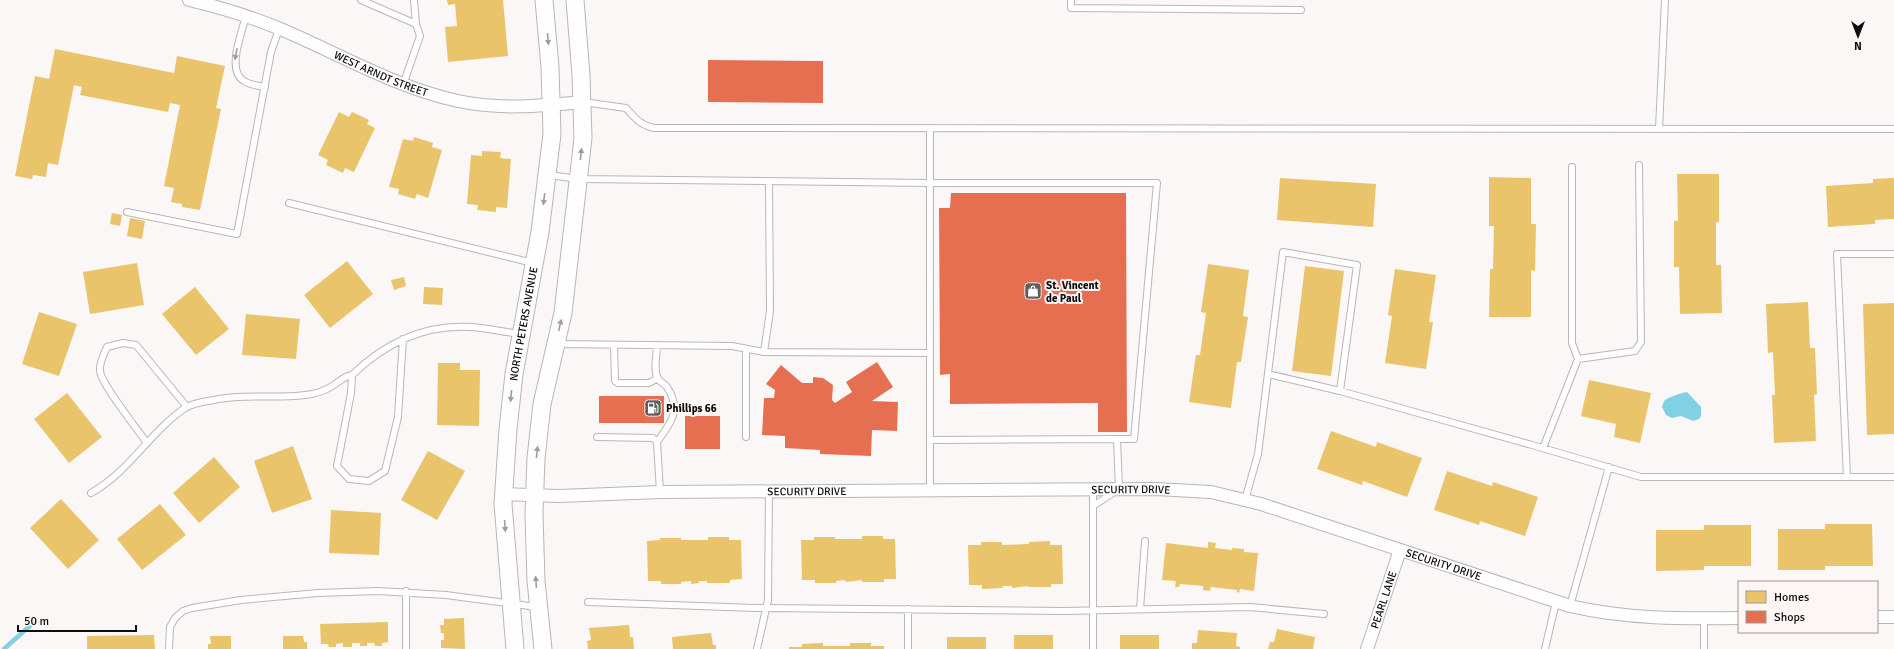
<svg xmlns="http://www.w3.org/2000/svg" width="1894" height="649" font-family="Signika,sans-serif">
	<style>
		.water { fill: #80d1e3 }
		.homes { fill: #e9c46a }
		.shops { fill: #e76f51 }
		.lines { fill: none; stroke-linecap: round; stroke-linejoin: round }
		.stream { stroke: #80d1e3; stroke-width: 4.5 }
		.service-casing { stroke: #b8b6b6; stroke-width: 8 }
		.minor-casing { stroke: #b8b6b6; stroke-width: 14 }
		.secondary-casing { stroke: #b8b6b6; stroke-width: 19 }
		.service { stroke: #fefefe; stroke-width: 6 }
		.minor { stroke: #fefefe; stroke-width: 12 }
		.secondary { stroke: #fefefe; stroke-width: 17 }
		.oneway { fill: #9e9d9d }
		.labels { text-anchor: middle; dominant-baseline: central; stroke-width: 4; stroke-linejoin: round; paint-order: stroke }
		.street-label { font-size: 11px; fill: #0d0b0b; stroke: #fdf6f5 }
		.poi-label { font-size: 11px; font-weight: bold; fill: #0d0b0b; stroke: #fdf6f5; text-anchor: start }
	</style>
	<rect width="100%" height="100%" fill="#fbf7f7"/>
	<path class="water" d="M1687,392L1701,407V416L1699,419L1693,421L1681,416L1672,418L1666,415L1662,407L1664,401C1668,397 1681,393 1687,392Z"/>
	<path class="homes" d="M447,0H503L508,56L448,62L445,27L457,26L455,4L448,5Z
		M55,49L174,73L177,56L225,66L216,108L221,109L200,210L182,207V204L171,202L174,188L164,186L180,105L170,103L168,112L80,95L82,87L74,85L58,165L48,163L46,177L33,175L32,179L15,176L35,76L49,79Z
		M339,112L349,117L352,112L369,120L367,124L375,128L354,172L345,168L343,173L326,165L328,160L318,155Z
		M414,137L433,143L432,147L442,150L428,198L417,194L415,199L398,194L399,189L389,187L403,139L413,141Z
		M482,151L501,152L500,158L511,159L507,208L496,207V212L477,210L478,205L467,204L471,155L482,156Z
		M1677,174H1719V222H1716V265H1721L1722,313L1680,314L1679,267H1674V221H1678Z
		M1489,177L1531,178V224H1536L1535,271L1531,270V317H1489L1490,269H1493L1494,226H1489Z
		M1280,178L1376,184L1373,227L1277,220Z
		M1894,178V219L1875,220V224L1828,227L1826,186L1873,183V179Z
		M112,213L122,215L120,226L110,224Z
		M130,218L145,221L142,239L127,236Z
		M347,261L373,294L330,328L304,295Z
		M137,263L144,305L90,314L83,272Z
		M1208,264L1249,270L1243,316L1248,317L1241,362H1237L1231,408L1189,402L1196,355H1200L1206,313L1201,312Z
		M1305,266L1344,271L1331,376L1292,371Z
		M1395,269L1436,275L1429,322H1433L1426,369L1385,363L1392,316L1388,315Z
		M404,277L406,286L394,290L391,280Z
		M195,287L229,329L196,355L162,314Z
		M424,287L443,288L442,305L423,304Z
		M1808,302L1810,348H1815L1817,394L1814,395L1816,441L1774,443L1772,395H1775L1773,352L1768,353L1766,304Z
		M1894,303V434L1867,435L1863,304Z
		M39,312L77,324L59,376L22,364Z
		M246,314L300,319L296,359L242,355Z
		M438,363H460V370H480L479,426L437,425Z
		M1589,380L1651,393L1640,443L1614,437L1616,424L1581,416Z
		M67,393L102,437L69,463L34,419Z
		M1331,431L1376,447L1377,442L1422,458L1407,497L1363,481L1362,485L1317,469Z
		M293,446L312,499L272,513L254,461Z
		M428,451L465,471L437,520L401,500Z
		M214,457L240,487L199,523L173,493Z
		M1447,471L1492,486L1493,482L1538,497L1525,536L1480,521L1479,525L1434,510Z
		M61,499L99,540L68,569L30,528Z
		M160,504L186,535L142,570L117,539Z
		M331,510L381,513L379,555L329,553Z
		M1825,524H1872L1873,566H1825V570H1778V529H1825Z
		M1704,525H1751V566H1704V570L1656,571V530H1704Z
		M862,536H883V539H895L896,579H884V582H862V580L846,582L845,580L836,581V583H815V580H802L801,540H814V537H835V539H862Z
		M708,537H729V540H741L742,579L730,580V583H707V581H699V583L691,584V581L681,582V584H661V581H648L647,541L660,540V538H681V540H708Z
		M1050,541V545H1062L1063,584H1051V587H1029L1028,586L1012,588V586H1002L1003,588L982,589V585H969L968,545H981V542H1002V545L1029,544V542Z
		M1208,542L1216,543L1215,548L1232,550V548L1244,549V552L1258,553L1254,591L1240,589L1239,593L1237,592V590L1211,587L1210,591L1203,590V586L1180,584L1179,587H1175L1176,581L1162,580L1166,543L1208,548Z
		M464,618L465,649L441,648V640H444V633H441L440,625H444V619Z
		M388,622V642L382,643V646H375L374,643H367V646H360V643H352V647H343V643L336,644V647H329L328,644H321L320,624Z
		M629,625L630,637H633L634,649H588L587,641L591,640L589,628Z
		M1277,629L1315,637L1313,649H1268L1270,642H1274Z
		M1198,630L1237,633L1236,646L1240,647V649H1192V643H1197Z
		M711,633L713,645H716V649H673L672,637Z
		M154,635L155,649H87V636Z
		M1014,635H1053V649H1014Z
		M1120,635H1159V649H1120Z
		M210,636H231V649H208V644H211Z
		M283,636H303L304,642H307V649H283Z
		M947,637H986V649H947Z
		M823,643V646H850V643H871V646H884V649H789V647H802V644Z"/>
	<path class="shops" d="M708,60L823,61V103L708,102Z
		M951,193H1126L1127,432H1098V403L950,404V374L940,375L939,208H950Z
		M877,362L893,387L872,401L898,402L897,431L872,430L871,456L820,454V450L785,448V436L762,435L764,398H774L775,390L766,384L781,365L802,383H813V377L823,378L833,385L832,400L835,403L852,392L846,382Z
		M599,396H664V423H599Z
		M685,416H720V449H685Z"/>
	<g class="lines">
		<path class="stream" d="M4,649L32,624"/>
		<defs>
			<path id="service" d="M361,0L416,24L420,36L403,85
				M414,0L416,24
				M1071,0V8L1301,10
				M246,16C242,32 226,71 244,81C250,85 258,86 265,87
				M583,102L626,108C635,118 640,125 654,128L1894,129
				M930,128V490
				M1659,129L1665,0
				M1572,167V343L1578,359L1635,351L1641,342L1639,165
				M549,175L579,179L930,183H1157L1134,439H1117L1119,489L1093,506
				M289,203L533,263
				M127,212L237,234L271,52L279,29
				M557,344L732,346L764,352L930,353
				M614,345L615,381L618,383H649L658,378
				M657,345C657,354 653,371 658,379C660,382 665,384 667,387C682,410 671,423 657,442
				M746,349V437
				M764,352L770,311L769,181
				M1268,374L1340,391L1532,445L1641,477H1894
				M352,375C385,343 424,324 471,327C487,328 504,332 520,334
				M597,437L653,438L657,442L660,492
				M931,440L1117,439
				M147,443C138,430 101,384 100,371C99,363 104,354 107,347L123,343L136,345L187,407
				M1543,448L1578,359
				M1847,477L1837,254H1894
				M1093,489V649
				M91,493C129,472 150,432 185,408C192,404 201,402 208,401C242,393 272,399 305,395C316,394 325,391 334,385C340,381 344,376 352,375L351,393L337,466L349,479L369,481L385,471L398,417L403,339
				M1245,500L1258,454L1283,252L1357,265L1340,391
				M406,591V649
				M588,602L755,608L1065,611L1250,607L1324,614
				M1570,606L1609,467
				M908,609V649
				M1140,609L1145,541
				M1704,618V649
				M169,649L170,627L175,618L183,611L192,608L241,600L318,593L378,591L446,595L537,607
				M757,649L768,600L769,491
				M1545,649L1556,602"/>
			<g id="minor">
				<path id="s1" d="M189,0C219,7 249,16 278,28C338,53 394,87 458,101C499,110 541,106 582,102"/>
				<path id="s2" d="M504,494L559,496L660,492L1156,489L1211,492L1261,504L1570,606C1626,619 1682,619 1739,618"/>
				<path d="M1877,617H1894"/>
				<path id="s3" d="M1367,649L1400,550"/>
			</g>
			<g id="secondary">
				<path id="s4" d="M515,649L503,504L508,429L514,374L540,232L552,134L550,67L544,0"/>
				<path d="M543,649L536,581L534,514L536,458L542,404L563,313L583,138L581,75L575,0"/>
			</g>
		</defs>
		<use href="#service" class="service-casing"/>
		<use href="#minor" class="minor-casing"/>
		<use href="#secondary" class="secondary-casing"/>
		<use href="#service" class="service"/>
		<use href="#minor" class="minor"/>
		<use href="#secondary" class="secondary"/>
	</g>
	<defs><path id="oneway-solid" d="M-6-.8H1V-3.2L6.5 0L1 3.2V.8H-6Z"/></defs>
	<g class="oneway">
		<use href="#oneway-solid" transform="translate(548 39) rotate(85)"/>
		<use href="#oneway-solid" transform="translate(236 54) rotate(101)"/>
		<use href="#oneway-solid" transform="translate(581 154) rotate(-84)"/>
		<use href="#oneway-solid" transform="translate(544 199) rotate(97)"/>
		<use href="#oneway-solid" transform="translate(560 325) rotate(-78)"/>
		<use href="#oneway-solid" transform="translate(511 396) rotate(96)"/>
		<use href="#oneway-solid" transform="translate(537 452) rotate(-84)"/>
		<use href="#oneway-solid" transform="translate(505 526) rotate(86)"/>
		<use href="#oneway-solid" transform="translate(536 582) rotate(-94)"/>
	</g>
	<defs>
		<symbol id="shop-square" viewBox="-11 -11 22 22"><rect x="-9" y="-9" width="18" height="18" rx="4" fill="#605e5e" stroke="#fdf6f5"/><path d="M-5-2.5h2.3a2.7 3.5 0 0 1 5.4 0H5L5.5 6h-11ZM-1.5-2.5h3a1.5 2.3 0 0 0-3 0Z" fill="#fff"/></symbol>
		<symbol id="fuel-square" viewBox="-11 -11 22 22"><rect x="-9" y="-9" width="18" height="18" rx="4" fill="#605e5e" stroke="#fdf6f5"/><path d="M-5.5-6h7V0h2V4h1.3V-2.5L3-4.5l.8-.8L6-3V5H2.5V1h-1V6h-7ZM-4.2-4.7v3.2H.2V-4.7Z" fill="#fff"/></symbol>
	</defs>
	<g fill-rule="evenodd">
		<use href="#shop-square" x="1023" y="281" width="20" height="20"/>
		<use href="#fuel-square" x="643" y="398" width="20" height="20"/>
	</g>
	<g class="labels">
		<g class="street-label">
			<text stroke="none"><textPath href="#s1" startOffset="206">WEST ARNDT STREET</textPath></text>
			<text stroke="none"><textPath href="#s4" startOffset="327">NORTH PETERS AVENUE</textPath></text>
			<text stroke="none"><textPath href="#s2" startOffset="627">SECURITY DRIVE</textPath></text>
			<text stroke="none"><textPath href="#s2" startOffset="303">SECURITY DRIVE</textPath></text>
			<text stroke="none"><textPath href="#s2" startOffset="951">SECURITY DRIVE</textPath></text>
			<text stroke="none"><textPath href="#s3" startOffset="52">PEARL LANE</textPath></text>
		</g>
		<g class="poi-label">
			<text x="1046" y="285">St. Vincent<tspan x="1046" dy="13">de Paul</tspan></text>
			<text x="666" y="408">Phillips 66</text>
		</g>
	</g>
	<rect x="1738" y="581" width="140" height="52" fill="#fdf6f5" stroke="#9d9897"/>
	<rect x="1746" y="591" width="20" height="12" fill="#e9c46a" stroke="#9d9897"/>
	<text x="1774" y="601" font-size="12" fill="#0d0b0b">Homes</text>
	<rect x="1746" y="611" width="20" height="12" fill="#e76f51" stroke="#9d9897"/>
	<text x="1774" y="621" font-size="12" fill="#0d0b0b">Shops</text>
	<g transform="translate(1858 36) rotate(180)" stroke="#fdf6f5" stroke-width="3" paint-order="stroke">
	<path d="M0-3L7 15L0 10L-7 15Z" fill="#0d0b0b"/>
	<text y="-6" font-size="11" font-weight="bold" text-anchor="middle" fill="#0d0b0b">N</text>
	</g>
	<path d="M18 625v6h118v-6" fill="none" stroke="#0d0b0b" stroke-width="2"/>
	<text x="24" y="625" font-size="12" fill="#0d0b0b" stroke="#fdf6f5" stroke-width="3" paint-order="stroke">50 m</text>
</svg>
